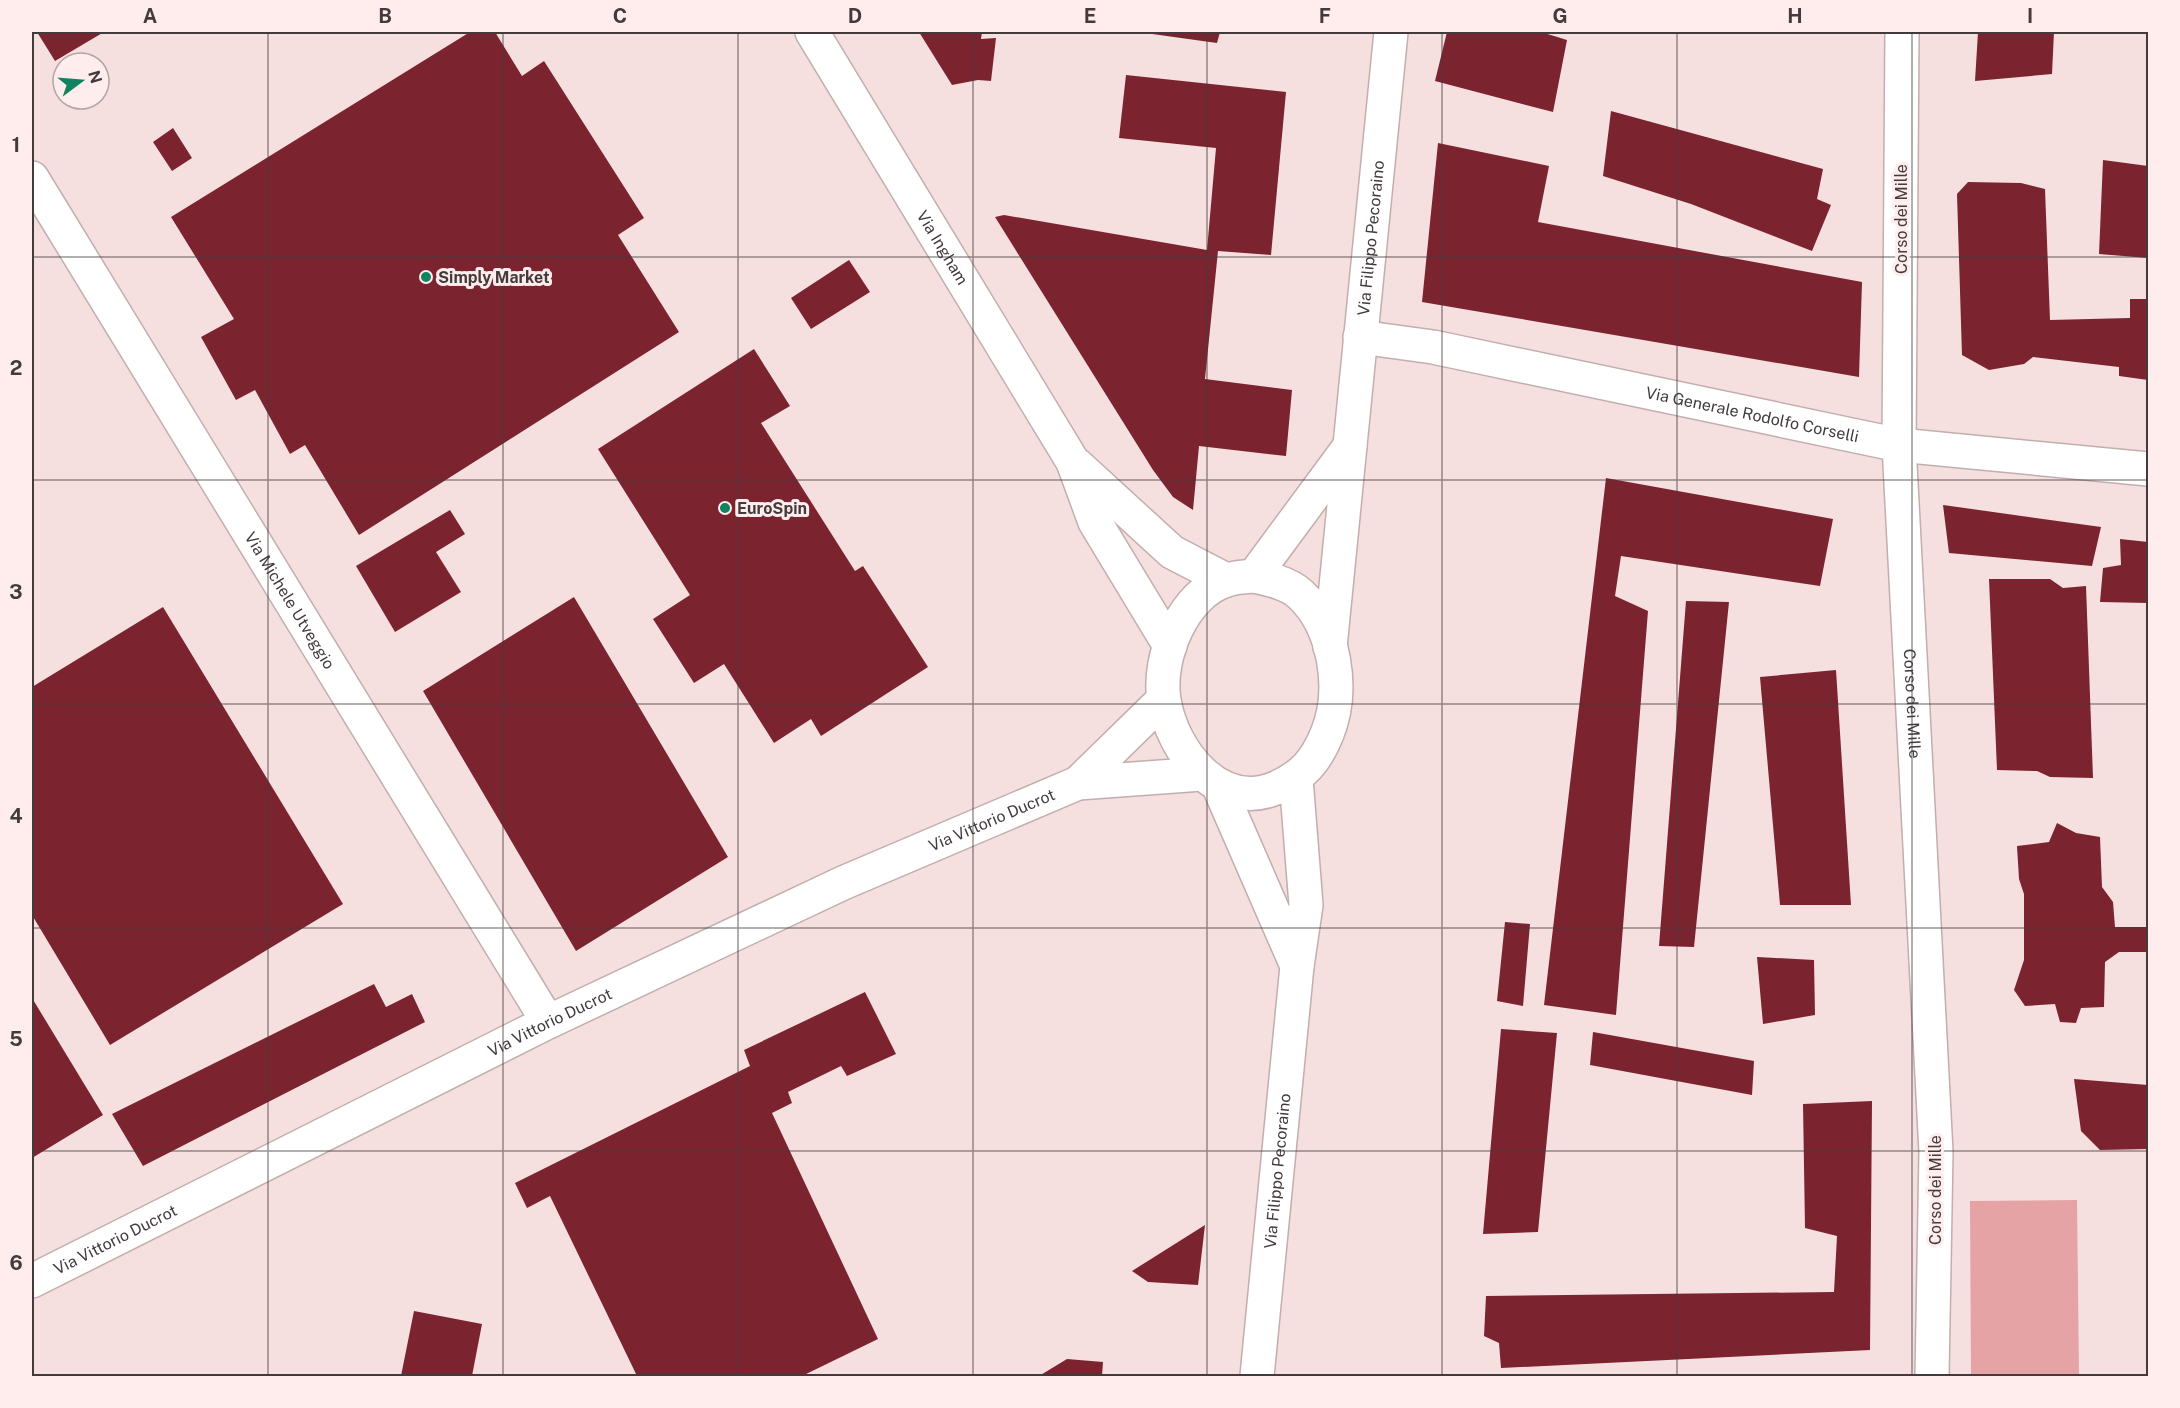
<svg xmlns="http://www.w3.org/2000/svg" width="2180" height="1408" font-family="'Public Sans',sans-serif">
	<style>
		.green { fill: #e5a3a6 }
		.building { fill: #7c2330 }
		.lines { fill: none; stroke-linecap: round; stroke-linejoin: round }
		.minor-casing { stroke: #c3aeae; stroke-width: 36 }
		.tertiary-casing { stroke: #c3aeae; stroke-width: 36 }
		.minor { stroke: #fff; stroke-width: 33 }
		.tertiary { stroke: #fff; stroke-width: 33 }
		.grid { fill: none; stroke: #433a3b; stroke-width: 1.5; stroke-opacity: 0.55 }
		.poi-dot { fill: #128361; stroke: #ffeded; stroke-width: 2 }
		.labels { text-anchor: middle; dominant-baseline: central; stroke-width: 6; stroke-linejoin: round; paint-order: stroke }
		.street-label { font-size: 16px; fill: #433a3b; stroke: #ffeded }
		.poi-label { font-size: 16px; font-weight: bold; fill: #433a3b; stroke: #ffeded; text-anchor: start }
		.neatline { fill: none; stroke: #433a3b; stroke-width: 2 }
		.grid-label { font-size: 20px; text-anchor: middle; font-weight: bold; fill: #433a3b }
	</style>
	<rect width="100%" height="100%" fill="#f5dfdf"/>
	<path class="green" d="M2077,1200L2079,1376H1971L1970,1201Z"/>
	<path class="building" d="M37,32H104L55,61Z
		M470,32H495L522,76L544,61L644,218L618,235L679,332L359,535L305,445L290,454L255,390L236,400L201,337L234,319L171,217Z
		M919,32H982L981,39L996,38L991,81L978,80L952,85Z
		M1138,32H1220L1217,43Z
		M1447,32H1541L1567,40L1553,112L1435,81Z
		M1978,32H2054L2052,74L1975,81Z
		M1126,75L1286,92L1271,255L1218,251L1205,379L1292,390L1286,456L1199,446L1193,510L1173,497L1153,470L995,217L1004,215L1207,250L1216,148L1119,138Z
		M1611,111L1823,169L1817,199L1831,205L1812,251L1691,204L1603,176Z
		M173,128L192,158L172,171L153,142Z
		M1438,143L1549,166L1538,222L1862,282L1859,377L1422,302Z
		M2103,160L2148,166V258L2099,254Z
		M1968,182L2021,183L2045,189L2050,320L2130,318V299H2148V380L2119,376V367L2033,357L2024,364L1989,370L1962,355L1957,194Z
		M849,260L870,292L811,329L791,298Z
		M754,349L790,406L761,423L855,571L863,566L928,667L821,736L811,719L774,743L724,664L694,683L653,619L690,595L598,449Z
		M1606,478L1833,519L1820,586L1621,556L1615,596L1648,611L1616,1015L1544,1005Z
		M1943,505L2101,527L2092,566L1949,553Z
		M450,510L465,534L436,552L461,592L395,632L356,566Z
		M2120,539L2148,542V603L2100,602L2103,568L2121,565Z
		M1989,579H2050L2063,588L2086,586L2093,778L2050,777L2037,771L1997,770Z
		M574,597L728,857L576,951L423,691Z
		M1686,601L1729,602L1694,947L1659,946Z
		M163,607L343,904L110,1045L32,915V687Z
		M1836,670L1851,905H1780L1760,677Z
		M2057,823L2076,833L2100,837L2102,887L2113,902L2115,927H2148V952H2119L2105,962L2104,1007L2081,1008L2076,1023L2060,1022L2055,1004L2025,1006L2014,990L2024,960V894L2019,879L2017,846L2049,842Z
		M1505,922L1530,924L1523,1006L1497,1001Z
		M1757,957L1814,960L1815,1015L1763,1024Z
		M374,984L386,1007L412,994L425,1022L143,1166L112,1114Z
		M865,992L896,1054L847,1076L841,1066L788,1092L792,1103L772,1113L878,1339L802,1376H637L550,1196L527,1208L515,1183L750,1066L744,1050Z
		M32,998L103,1115L32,1158Z
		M1501,1029L1557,1033L1538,1232L1483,1234Z
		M1593,1032L1754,1061L1752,1095L1590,1065Z
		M2074,1079L2148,1085V1149L2100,1150L2081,1131Z
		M1872,1101L1870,1350L1501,1368L1499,1343L1484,1336L1486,1296L1834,1292L1837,1236L1805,1228L1803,1104Z
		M1205,1225L1198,1285L1148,1282L1132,1271Z
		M414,1311L482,1324L472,1376H401Z
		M1067,1359L1103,1362L1102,1376H1039Z"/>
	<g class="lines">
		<defs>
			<g id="minor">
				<path id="s1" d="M812,32L1073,462L1095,522L1170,646"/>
				<path id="s2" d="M32,178L548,1022"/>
				<path id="s3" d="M1360,337L1433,347L1899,445L2148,469"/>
				<path d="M1077,465L1172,552L1226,580"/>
				<path d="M1078,783L1163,700"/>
				<path id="s4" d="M32,1281L548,1022L843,883L1078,783L1202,774"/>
			</g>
			<g id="tertiary">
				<path id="s5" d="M1902,32L1899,445L1936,1152L1932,1376"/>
				<path d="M1254,576C1269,579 1288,583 1300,594C1335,626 1345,690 1327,734C1316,761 1303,776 1276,788C1219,812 1172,751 1164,700C1157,658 1183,593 1227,580C1235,577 1245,577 1254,576Z"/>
				<path d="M1254,576L1350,446"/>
				<path id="s6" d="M1330,647L1391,32"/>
				<path d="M1219,787L1297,966"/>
				<path id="s7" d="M1257,1376L1297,966L1306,905L1296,779"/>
			</g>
		</defs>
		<use href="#minor" class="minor-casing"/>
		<use href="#tertiary" class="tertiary-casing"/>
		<use href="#minor" class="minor"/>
		<use href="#tertiary" class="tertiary"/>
	</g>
	<path class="grid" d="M268,32V1376M503,32V1376M738,32V1376M973,32V1376M1207,32V1376M1442,32V1376M1677,32V1376M1912,32V1376M32,257H2148M32,480H2148M32,704H2148M32,928H2148M32,1151H2148"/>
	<g class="poi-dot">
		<circle cx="426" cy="277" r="6"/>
		<circle cx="725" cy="508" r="6"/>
	</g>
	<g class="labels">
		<g class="street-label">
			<text transform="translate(1901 219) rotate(-90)">Corso dei Mille</text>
			<text stroke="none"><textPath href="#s6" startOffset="411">Via Filippo Pecoraino</textPath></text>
			<text stroke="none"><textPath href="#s1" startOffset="252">Via Ingham</textPath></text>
			<text stroke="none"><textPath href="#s3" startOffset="400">Via Generale Rodolfo Corselli</textPath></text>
			<text stroke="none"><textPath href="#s2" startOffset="495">Via Michele Utveggio</textPath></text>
			<text stroke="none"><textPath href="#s5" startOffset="672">Corso dei Mille</textPath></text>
			<text stroke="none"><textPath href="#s4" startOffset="1065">Via Vittorio Ducrot</textPath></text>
			<text stroke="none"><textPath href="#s4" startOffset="579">Via Vittorio Ducrot</textPath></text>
			<text stroke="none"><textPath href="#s7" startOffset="206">Via Filippo Pecoraino</textPath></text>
			<text transform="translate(1935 1190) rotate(-90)">Corso dei Mille</text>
			<text stroke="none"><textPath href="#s4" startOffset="93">Via Vittorio Ducrot</textPath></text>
		</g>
		<g class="poi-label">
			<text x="438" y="277">Simply Market</text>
			<text x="737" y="508">EuroSpin</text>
		</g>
	</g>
	<rect width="2180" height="1408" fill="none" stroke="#ffeded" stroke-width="66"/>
	<g transform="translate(81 81) rotate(74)"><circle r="28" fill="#ffeded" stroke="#b4a5a6" stroke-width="1.5"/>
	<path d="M0-4.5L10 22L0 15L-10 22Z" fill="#128361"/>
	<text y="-9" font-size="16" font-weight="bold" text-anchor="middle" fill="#433a3b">N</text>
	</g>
	<rect x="33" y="33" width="2114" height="1342" class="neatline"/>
	<g class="grid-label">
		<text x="150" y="23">A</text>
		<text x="385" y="23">B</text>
		<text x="620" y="23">C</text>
		<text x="855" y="23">D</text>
		<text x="1090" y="23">E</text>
		<text x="1325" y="23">F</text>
		<text x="1560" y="23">G</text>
		<text x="1795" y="23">H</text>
		<text x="2030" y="23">I</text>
		<text x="16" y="152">1</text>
		<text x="16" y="375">2</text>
		<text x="16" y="599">3</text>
		<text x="16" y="823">4</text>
		<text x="16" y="1046">5</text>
		<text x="16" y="1270">6</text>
	</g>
</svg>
